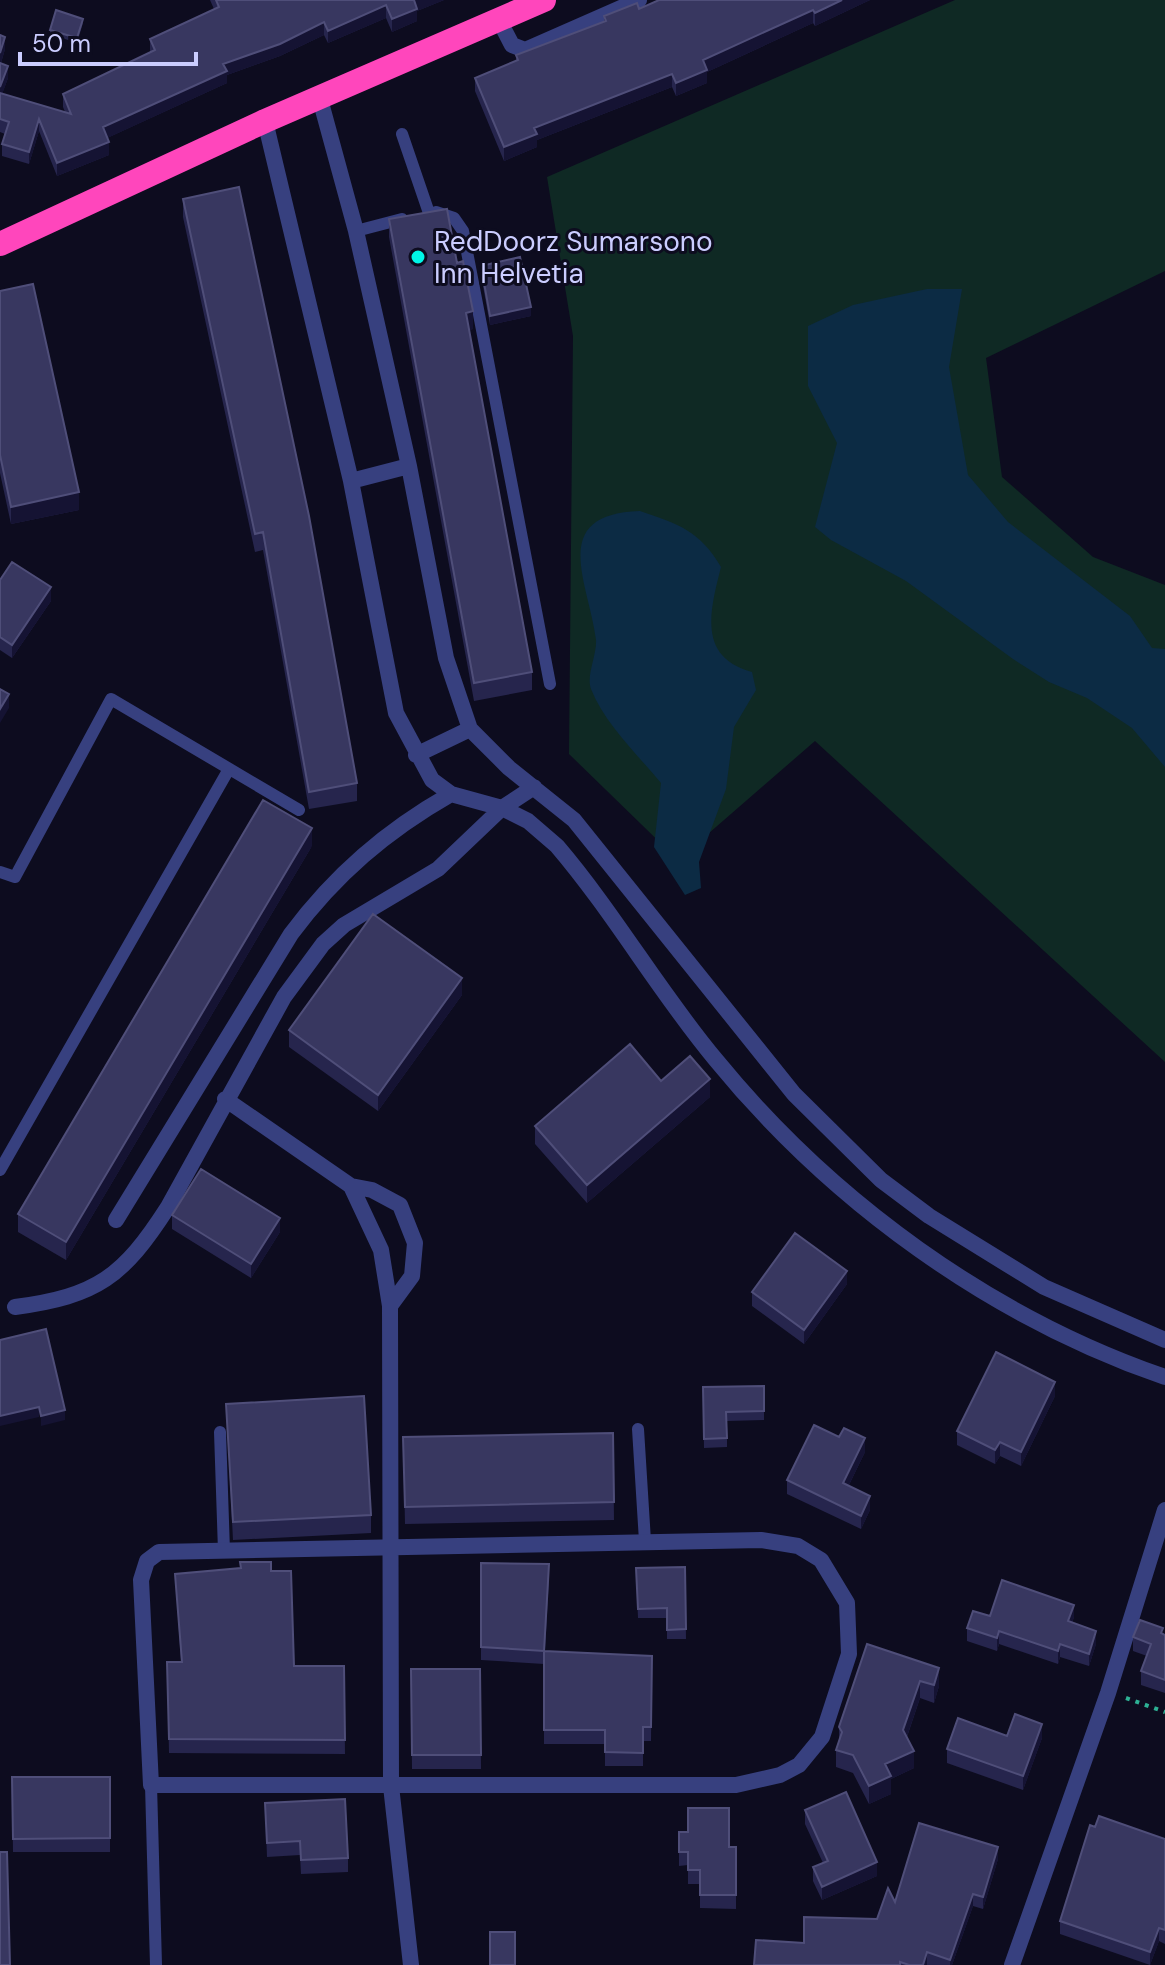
<svg xmlns="http://www.w3.org/2000/svg" width="1165" height="1965" font-family="'DM Sans',sans-serif">
	<style>
		.green { fill: #0f2924 }
		.water { fill: #0c2b44 }
		.lines { fill: none; stroke-linecap: round; stroke-linejoin: round }
		.path { stroke: #2db194; stroke-width: 4; stroke-dasharray: 4 6; stroke-linecap: butt }
		.lane { stroke: #37407f; stroke-width: 12 }
		.street { stroke: #37407f; stroke-width: 16 }
		.highway { stroke: #ff46bc; stroke-width: 24 }
		.wall { fill: #26254d }
		.shaded-wall { fill: #151333 }
		.building { fill: #383760; stroke: #4f4e79; stroke-width: 2 }
		.poi-dot { fill: #00f6e8; stroke: #0d0c1f; stroke-width: 3 }
		.labels { text-anchor: middle; dominant-baseline: central; stroke-width: 6; stroke-linejoin: round; paint-order: stroke }
		.poi-label { font-size: 28px; fill: #cbcdff; stroke: #0d0c1f; text-anchor: start }
	</style>
	<rect width="100%" height="100%" fill="#0d0c1f"/>
	<path class="green" d="M955,0H1165V271L986,358L1002,477L1093,557L1165,585V1062L815,741L678,860L569,754L573,336L547,177Z"/>
	<path class="water" d="M927,289H962L949,367L968,475L1008,522L1130,616L1152,648L1165,649V767L1132,728L1087,698L1049,682L1013,659L906,581L831,540L815,527L837,443L808,386V326L853,305Z
		M640,511C679,524 700,531 721,567C710,611 697,657 752,672L756,690L734,727L726,789L699,862L701,888L685,895L654,847L661,783C637,754 605,724 591,689C586,675 597,655 596,640C589,583 547,514 640,511Z"/>
	<g class="lines">
		<path class="path" d="M1126,1698L1165,1712"/>
		<path class="lane" d="M402,134L429,213
			M436,212L454,218L463,231L550,684
			M356,231L402,219
			M0,872L15,877L111,699L299,810
			M0,1170L229,769
			M638,1429L645,1541
			M220,1432L224,1551
			M151,1785L156,1965"/>
		<path class="street" d="M498,18L512,45L525,50L639,0
			M320,99L356,231L409,466L446,658L470,729L509,768L574,820L794,1094L881,1180L929,1216L1044,1287L1165,1340
			M265,121L351,481L396,713L432,780L451,794L502,808L528,821L557,846C615,914 659,992 716,1060C832,1202 991,1317 1165,1377
			M351,481L409,466
			M416,755L470,729
			M225,1099L351,1186L381,1250L390,1306L391,1786L411,1965
			M351,1186L372,1190L400,1205L415,1243L412,1276L390,1306
			M116,1220L291,934C335,875 386,831 451,794
			M15,1307C97,1296 123,1277 168,1207L284,997L323,944L344,925L438,869L502,808L534,787
			M761,1540L798,1546L821,1560L847,1603L849,1654L822,1737L799,1765L780,1775L736,1785H151L141,1580L147,1561L159,1552Z
			M1012,1965L1108,1693L1165,1510"/>
		<path class="highway" d="M0,244L265,121L544,0"/>
	</g>
	<path class="wall" d="M210,0H444L417,11V21L392,32L386,18L328,43L324,35L280,56L227,75V83L107,138L109,155L57,176L39,131L29,164L2,156V144L5,134L0,132V35L5,49L1,63L8,78L2,94L65,112L63,107V94L150,52V39L214,9Z
		M659,0H870L815,26L813,23L707,72V83L676,96L672,87L537,140V147L504,161L475,91V78L516,61V55L604,22V16L639,9Z
		M83,23L77,43L50,34V30Z
		M183,199L357,783V801L309,809L263,550L255,552L183,217Z
		M389,219L457,263L473,329L469,330L532,672V690L474,701L389,237Z
		M481,266L531,316L490,325L481,275Z
		M0,291L79,510L11,524L0,473Z
		M0,580L51,601L12,658L0,650Z
		M312,846L66,1260L18,1232V1214Z
		M462,995L378,1111L289,1047V1030Z
		M661,1081L710,1097L587,1203L535,1144V1126Z
		M172,1215L280,1232L251,1278L172,1229Z
		M847,1284L804,1344L752,1306V1292Z
		M764,1386V1420L727,1421V1447L704,1448L703,1387Z
		M1055,1396L1021,1466L1000,1456L995,1464L957,1445V1431Z
		M226,1404L371,1515V1533L233,1540Z
		M613,1433L614,1520L405,1524L403,1437Z
		M865,1452L849,1485L870,1510L861,1529L787,1494V1480Z
		M481,1563L549,1578L545,1651L652,1656L651,1741H643V1766H605V1744H544V1664L481,1660Z
		M685,1567L686,1639H667V1618H638L636,1568Z
		M271,1571L294,1666H344L345,1754L169,1753L167,1662H181L175,1574Z
		M990,1616L1074,1617L1072,1623L1096,1644L1089,1666L1060,1657L1058,1664L999,1644L997,1651L967,1641V1628Z
		M1163,1634L1165,1635V1693L1141,1685V1671L1147,1656L1133,1651V1637Z
		M867,1644L939,1686L934,1703L920,1698L907,1737L914,1768L891,1779V1794L869,1804L853,1773L836,1767V1750L839,1740V1727Z
		M411,1669H480L481,1769H412Z
		M1007,1736L1042,1738L1023,1790L947,1763V1749Z
		M12,1777H110V1852H13Z
		M265,1803L348,1858V1872L301,1874L300,1855L267,1857Z
		M805,1810L877,1876L822,1900L813,1881V1867L823,1863L805,1824Z
		M1095,1827L1165,1839V1944L1159,1941L1150,1965L1060,1934V1921Z
		M679,1832L729,1847H736V1909L700,1908V1884H688V1865L679,1866Z
		M998,1859L983,1909L973,1906L952,1965H754L804,1943L877,1919L895,1902Z"/>
	<path class="shaded-wall" d="M414,0H444L417,11V21L392,32V19Z
		M842,0H870L815,26V13Z
		M386,5V18L328,43V31Z
		M813,10V23L707,72V83L676,96V83L703,60Z
		M324,22V35L280,56L227,75V83L103,140V127L223,64Z
		M5,37V49L0,66V53Z
		M8,66V78L0,100V87Z
		M672,74V87L537,140V147L504,161V147L534,128Z
		M39,119V131L29,164V152Z
		M109,142V155L57,176V163Z
		M531,307V316L490,325V316Z
		M473,311V329L466,331V313Z
		M79,492V510L11,524V507Z
		M51,587V601L12,658V645Z
		M9,694V708L0,723V709Z
		M312,828V846L66,1260V1242Z
		M462,978V995L378,1111V1095Z
		M710,1079V1097L587,1203V1185Z
		M280,1218V1232L251,1278V1264Z
		M847,1271V1284L804,1344V1330Z
		M1055,1382V1396L1021,1466V1452Z
		M39,1407V1417L0,1426V1416Z
		M65,1410V1420L41,1426V1416Z
		M865,1438V1452L843,1497V1483Z
		M1000,1442V1456L995,1464V1450Z
		M870,1496V1510L861,1529V1516Z
		M1074,1605V1617L1068,1634V1621Z
		M999,1631V1644L997,1651V1638Z
		M1096,1631V1644L1089,1666V1654Z
		M1060,1644V1657L1058,1664V1651Z
		M939,1668V1686L934,1703V1685Z
		M920,1681V1698L903,1748V1730Z
		M1042,1724V1738L1023,1790V1776Z
		M914,1751V1768L891,1779V1794L869,1804V1786L885,1764Z
		M998,1847V1859L983,1909V1897Z
		M877,1862V1876L822,1900V1887Z
		M973,1894V1906L952,1965H950V1960Z
		M1159,1928V1941L1150,1965V1952Z
		M927,1952V1965H923Z"/>
	<path class="building" d="M216,0H414L417,9L392,19L386,5L328,31L324,22L280,44L223,64L227,71L103,127L109,142L57,163L39,119L29,152L2,144L9,122L0,119V93L71,114L63,94L155,50L150,39L219,7Z
		M659,0H842L815,13L813,10L703,60L707,70L676,83L672,74L534,128L537,134L504,147L475,78L518,60L516,55L606,21L604,16L637,3L639,9Z
		M56,10L83,19L77,38L50,30Z
		M0,35L5,37L0,53Z
		M0,63L8,66L0,87Z
		M239,187L309,516L357,783L309,792L263,532L255,534L183,199Z
		M447,209L457,263L463,261L473,311L466,313L532,672L474,683L389,219Z
		M520,257L531,307L490,316L481,266Z
		M33,284L79,492L11,507L0,455V291Z
		M12,562L51,587L12,645L0,637V580Z
		M0,689L9,694L0,709Z
		M263,800L312,828L66,1242L18,1214Z
		M373,914L462,978L378,1095L289,1030Z
		M630,1044L661,1081L690,1056L710,1079L587,1185L535,1126Z
		M201,1169L280,1218L251,1264L172,1215Z
		M795,1233L847,1271L804,1330L752,1292Z
		M46,1329L65,1410L41,1416L39,1407L0,1416V1340Z
		M996,1352L1055,1382L1021,1452L1000,1442L995,1450L957,1431Z
		M764,1386V1411L726,1412L727,1438L704,1439L703,1387Z
		M364,1396L371,1515L233,1522L226,1404Z
		M814,1425L839,1437L844,1428L865,1438L843,1483L870,1496L861,1516L787,1480Z
		M613,1433L614,1502L405,1507L403,1437Z
		M240,1562H271V1571H291L294,1666H344L345,1740L169,1739L167,1662H182L175,1574L241,1568Z
		M481,1563L549,1564L544,1651L481,1647Z
		M685,1567L686,1629L667,1630V1608L638,1609L636,1568Z
		M1002,1580L1074,1605L1068,1621L1096,1631L1089,1654L1060,1644L1058,1651L999,1631L997,1638L967,1628L973,1611L990,1616Z
		M1140,1620L1163,1628L1161,1633L1165,1635V1680L1141,1671L1151,1644L1133,1637Z
		M867,1644L939,1668L934,1685L920,1681L903,1730L914,1751L885,1764L891,1776L869,1786L853,1755L836,1750L842,1732L839,1727Z
		M544,1651L652,1656L651,1727H643V1753L605,1752V1730H544Z
		M411,1669H480L481,1755H412Z
		M1015,1714L1042,1724L1023,1776L947,1749L958,1718L1007,1736Z
		M12,1777H110V1838L13,1839Z
		M846,1792L877,1862L822,1887L813,1867L828,1861L805,1810Z
		M345,1799L348,1858L301,1860L300,1841L267,1843L265,1803Z
		M688,1808H729V1847H736V1895H700V1870H688V1852H679V1832H688Z
		M1099,1816L1165,1839V1930L1159,1928L1150,1952L1060,1921L1090,1825L1095,1827Z
		M919,1823L998,1847L983,1897L973,1894L950,1960L927,1952L923,1965H909L900,1962V1965H754L756,1940L804,1943V1917L877,1919L888,1888L895,1902Z
		M0,1852H7L10,1965H0Z
		M490,1932H515V1965H490Z"/>
	<circle class="poi-dot" cx="418" cy="257" r="8"/>
	<g class="labels">
		<g class="poi-label">
			<text x="434" y="241">RedDoorz Sumarsono<tspan x="434" dy="32">Inn Helvetia</tspan></text>
		</g>
	</g>
	<path d="M20 52v12h176v-12" fill="none" stroke="#cbcdff" stroke-width="4"/>
	<text x="32" y="52" font-size="24" fill="#cbcdff" stroke="#0d0c1f" stroke-width="6" paint-order="stroke">50 m</text>
</svg>
